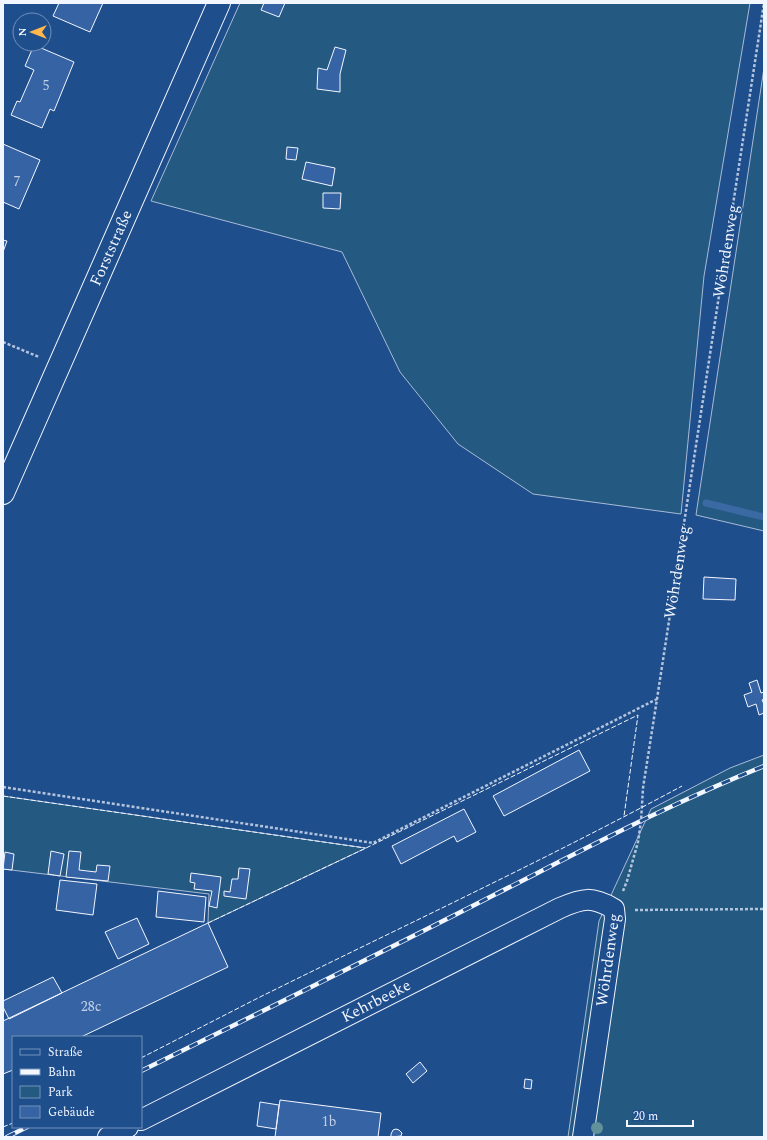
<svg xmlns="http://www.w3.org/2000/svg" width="767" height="1140" font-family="Spectral,serif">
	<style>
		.green { fill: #245a82; stroke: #a8bbd7 }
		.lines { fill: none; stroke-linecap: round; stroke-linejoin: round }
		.stream { stroke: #3b69a3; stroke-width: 7 }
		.building { fill: #3563a3; stroke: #f2f6ff }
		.minor-casing { stroke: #f2f6ff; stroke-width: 22 }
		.secondary-casing { stroke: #f2f6ff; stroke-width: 24 }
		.path { stroke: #b3c4dc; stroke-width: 2.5; stroke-dasharray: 3 2; stroke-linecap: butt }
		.minor { stroke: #1f4e8c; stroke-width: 20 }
		.secondary { stroke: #1f4e8c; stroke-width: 22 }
		.rail-casing { stroke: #f2f6ff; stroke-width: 4.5 }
		.rail { stroke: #1f4e8c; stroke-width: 3; stroke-dasharray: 9; stroke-linecap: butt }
		.fence { stroke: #f2f6ff; stroke-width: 1; stroke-dasharray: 5 2; stroke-linecap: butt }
		.tree { fill: #61919a }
		.labels { text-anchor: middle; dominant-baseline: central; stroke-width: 3; stroke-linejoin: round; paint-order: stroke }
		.number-label { font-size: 14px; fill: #c3d1e8 }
		.street-label { font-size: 16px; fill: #f2f6ff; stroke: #1f4e8c }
	</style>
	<rect width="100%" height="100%" fill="#1f4e8c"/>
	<path class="green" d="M240,3H750L704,276L681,514L533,494L458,444L400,372L342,252L151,201Z
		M764,68V531L696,515Z
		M764,755V1137H568L599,921L651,809L730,768Z
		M3,796L366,848L208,923L209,894L3,869Z"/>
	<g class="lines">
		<path class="stream" d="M706,503L764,517"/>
	</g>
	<path class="building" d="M59,3H103L90,32L53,16Z
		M264,3H285L279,17L261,10Z
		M34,45L74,62L54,111L50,109L42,128L11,115L17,101L20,102L34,70L25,66Z
		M335,47L346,50L340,74V92L317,89L318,68L327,70Z
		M3,144L40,160L19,209L3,202Z
		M287,147L298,148L296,160L286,159Z
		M306,162L335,168L332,186L302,179Z
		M323,193H341L340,209L323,208Z
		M3,240L7,241L3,252Z
		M704,577L736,579L735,600L703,599Z
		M757,680L761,693L764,692V699L762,700L764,704V713L759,715L756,704L748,707L744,695L752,692L749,683Z
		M579,750L590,771L504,816L493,796Z
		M464,809L476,832L457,842L454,836L401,864L392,846Z
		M51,851L64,854L60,876L48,874Z
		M69,851L81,852L79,870L96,872L97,865L110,866L108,881L66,877Z
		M5,852L14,854L12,870L3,869Z
		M239,868L250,869L246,899L224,896V891L230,892L232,879H238Z
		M191,873L221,877L217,908L209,906L212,891L194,889L195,883L190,882Z
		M60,880L97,884L93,915L56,910Z
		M158,891L206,897L204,922L156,917Z
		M137,918L149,944L118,959L105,932Z
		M208,923L228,967L81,1037H13V1070L3,1074V1021Z
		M53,977L62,993L9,1019L3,1007V1001Z
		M420,1062L427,1071L413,1083L406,1074Z
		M525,1079L532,1080L531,1089L524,1088Z
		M280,1100L381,1113L378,1137H275Z
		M260,1102L279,1105L276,1129L257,1126Z
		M396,1129L399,1130L402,1133L401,1136L391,1137V1134L393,1130Z"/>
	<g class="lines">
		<defs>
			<path id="minor" d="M141,1120L560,908C583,898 592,896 614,909L615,919L583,1137
				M108,1137L128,1127"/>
			<path id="secondary" d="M3,493L219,3"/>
		</defs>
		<use href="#minor" class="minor-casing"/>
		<use href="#secondary" class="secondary-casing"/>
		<path class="path" d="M3,342L39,357
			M3,787L373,843L657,699
			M623,891L627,881L638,842L641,821L643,788L657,699L764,3
			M635,910L764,909"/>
		<use href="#minor" class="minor"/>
		<use href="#secondary" class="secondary"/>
		<defs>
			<path id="rail" d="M141,1071C259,1013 377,955 494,895C583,850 671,803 764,766
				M7,1137L27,1127"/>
		</defs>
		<use href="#rail" class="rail-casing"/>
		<use href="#rail" class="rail"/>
		<path class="fence" d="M3,796L365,848
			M208,923L366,848L638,715L624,816
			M141,1058C180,1038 219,1018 258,998C399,928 543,861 682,786
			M3,1127L13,1123"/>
	</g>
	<circle class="tree" cx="597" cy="1128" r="6"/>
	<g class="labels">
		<g class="number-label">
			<text x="46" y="85">5</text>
			<text x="17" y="181">7</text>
			<text x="91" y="1006">28c</text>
			<text x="329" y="1121">1b</text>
		</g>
		<g class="street-label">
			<text transform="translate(111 248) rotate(-66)">Forststraße</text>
			<text transform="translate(726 251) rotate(-81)">Wöhrdenweg</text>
			<text transform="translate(677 572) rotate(-81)">Wöhrdenweg</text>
			<text transform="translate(608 960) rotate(-82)">Wöhrdenweg</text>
			<text transform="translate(376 1001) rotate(-27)">Kehrbeeke</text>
		</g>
	</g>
	<rect width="767" height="1140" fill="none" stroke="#f2f6ff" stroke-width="8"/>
	<rect x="12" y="1036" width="130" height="92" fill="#1f4e8c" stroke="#7391ba"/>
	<rect x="20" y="1049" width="20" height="6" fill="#1f4e8c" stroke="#7391ba"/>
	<text x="48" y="1056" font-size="12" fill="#f2f6ff">Straße</text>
	<rect x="20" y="1069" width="20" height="6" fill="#f2f6ff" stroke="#7391ba"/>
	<text x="48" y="1076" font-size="12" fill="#f2f6ff">Bahn</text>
	<rect x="20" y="1086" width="20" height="12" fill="#245a82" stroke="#7391ba"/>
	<text x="48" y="1096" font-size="12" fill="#f2f6ff">Park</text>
	<rect x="20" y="1106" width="20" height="12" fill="#3563a3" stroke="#7391ba"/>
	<text x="48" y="1116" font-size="12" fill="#f2f6ff">Gebäude</text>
	<g transform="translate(32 32) rotate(270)"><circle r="19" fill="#1f4e8c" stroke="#7391ba"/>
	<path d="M0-3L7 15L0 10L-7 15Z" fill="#ffb74d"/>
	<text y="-6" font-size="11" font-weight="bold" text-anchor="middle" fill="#f2f6ff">N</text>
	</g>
	<path d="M627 1120v6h66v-6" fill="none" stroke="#f2f6ff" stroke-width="2"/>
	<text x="633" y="1120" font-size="12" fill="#f2f6ff" stroke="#1f4e8c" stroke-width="3" paint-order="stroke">20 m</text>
</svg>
